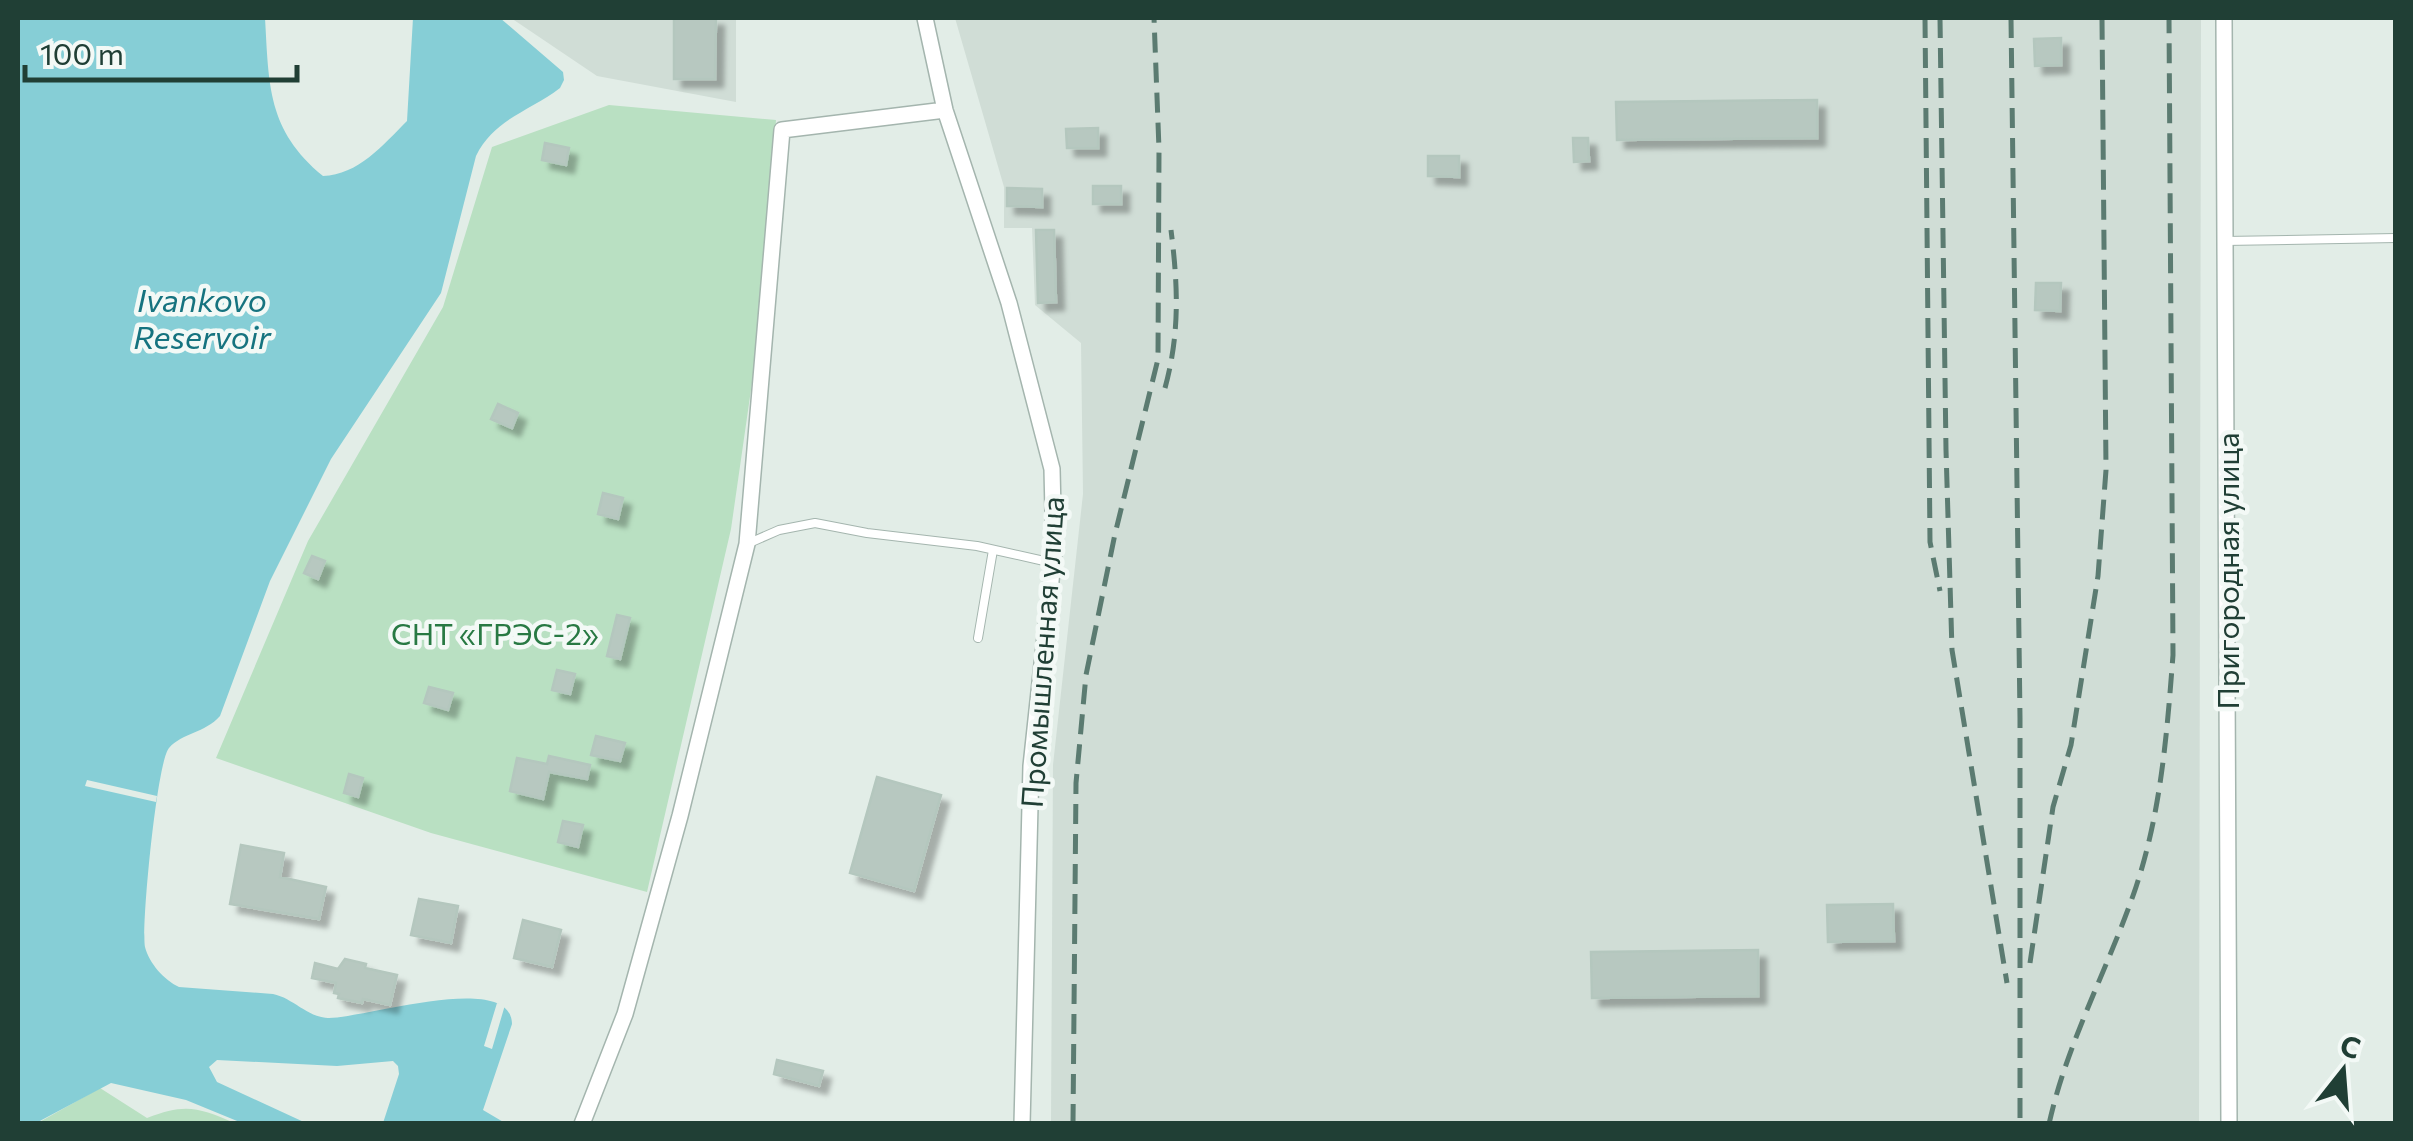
<svg xmlns="http://www.w3.org/2000/svg" width="2413" height="1141" font-family="Commissioner,sans-serif">
	<style>
		.built { fill: #d0ddd6 }
		.green { fill: #b9e0c2 }
		.water { fill: #86ced6 }
		.pier { fill: #e2ede7 }
		.building { fill: #b7c8c0; stroke: #b4c7be; stroke-width: 2.5; filter: url(#shadow) }
		.lines { fill: none; stroke-linecap: round; stroke-linejoin: round }
		.service-casing { stroke: #a4b5ae; stroke-width: 10 }
		.minor-casing { stroke: #a4b5ae; stroke-width: 18 }
		.service { stroke: #fff; stroke-width: 8 }
		.minor { stroke: #fff; stroke-width: 15 }
		.rail { stroke: #5b7b71; stroke-width: 5; stroke-dasharray: 20 10; stroke-linecap: butt }
		.labels { text-anchor: middle; dominant-baseline: central; stroke-width: 9; stroke-linejoin: round; paint-order: stroke }
		.street-label { font-size: 30px; fill: #203f35; stroke: #f3f9f6 }
		.park-label { font-size: 30px; fill: #287943; stroke: #f3f9f6 }
		.water-label { font-size: 32px; font-style: italic; fill: #16737f; stroke: #f3f9f6 }
	</style>
	<defs>
		<filter id="shadow"><feDropShadow dx="8" dy="8" stdDeviation="2.5" flood-color="#0004"/></filter>
	</defs>
	<rect width="100%" height="100%" fill="#e2ede7"/>
	<path class="built" d="M511,18H736V102L597,76Z
		M955,18H2201L2199,1123H1051L1053,765L1083,494L1081,343L1035,305L1032,228H1004V187Z"/>
	<path class="green" d="M609,105L776,120L763,306L731,529L647,892L431,833L216,758L308,541L443,307L492,147Z
		M100,1088L147,1118C185,1103 198,1107 235,1123L36,1124Z"/>
	<path class="water" d="M18,18H265C269,85 267,130 323,176C358,175 383,145 407,121L413,18H500L563,72L564,80L560,88C530,111 494,119 476,156L441,293L331,459L270,581L220,716C205,733 182,733 169,748C157,761 141,927 145,947C149,963 164,980 179,987L273,994C293,998 307,1017 328,1018C362,1019 511,970 512,1024L483,1110L505,1123H383L399,1074L398,1066L393,1061L337,1066L217,1060L209,1067L217,1082L306,1123H242L186,1100L111,1083L36,1123H18Z"/>
	<path class="pier" d="M87,780L157,796L156,802L85,786Z
		M497,1003L505,1005L492,1049L484,1046Z"/>
	<path class="building" d="M674,18H716L715,79H674Z
		M2061,38V65L2035,66L2034,39Z
		M1817,100V138L1617,140L1616,102Z
		M1098,128V148H1067L1066,129Z
		M1573,138H1588L1589,161L1574,162Z
		M545,143L569,148L566,165L542,160Z
		M1428,156H1459V177L1428,176Z
		M1093,186H1121V204H1093Z
		M1007,188L1042,189V207L1007,206Z
		M1036,230H1054L1056,302L1038,303Z
		M2036,283H2061L2060,311L2035,310Z
		M498,404L518,413L512,428L491,419Z
		M603,493L623,498L618,519L598,514Z
		M312,556L325,561L318,579L304,573Z
		M617,615L630,618L620,659L607,656Z
		M557,670L575,674L570,694L552,690Z
		M429,687L453,693L448,710L424,703Z
		M596,736L625,743L620,761L591,755Z
		M549,756L590,765L587,779L549,772L543,799L510,791L517,758L547,764Z
		M349,774L363,778L358,797L344,793Z
		M877,777L941,795L914,891L850,873Z
		M563,821L583,825L578,847L558,842Z
		M241,845L284,853L280,877L326,887L319,919L230,904Z
		M419,899L458,906L451,943L411,935Z
		M1893,904L1894,941L1828,942L1827,905Z
		M523,920L561,930L552,967L514,958Z
		M1758,950V996L1592,998L1591,952Z
		M345,959L366,964L365,968L397,975L390,1005L363,999L362,1003L338,998L339,994L334,993L336,983L312,978L315,963L338,969Z
		M777,1060L823,1071L819,1086L774,1074Z"/>
	<g class="lines">
		<defs>
			<path id="service" d="M2224,241L2396,238
				M747,544L779,530L815,523L867,533L977,546L1053,563
				M978,638L993,550"/>
			<path id="minor" d="M925,18L945,110L1009,303L1052,469L1054,553L1031,766L1022,1124
				M2224,18L2229,1124
				M582,1124L625,1014L680,816L747,544L782,130L945,110"/>
		</defs>
		<use href="#service" class="service-casing"/>
		<use href="#minor" class="minor-casing"/>
		<use href="#service" class="service"/>
		<use href="#minor" class="minor"/>
		<path class="rail" d="M1925,18L1930,542L1940,591
			M1940,18L1946,450L1952,650L2007,983
			M2011,18L2020,718V1124
			M1165,388C1180,333 1178,286 1171,230
			M2030,963L2053,807L2071,745L2098,576L2106,470L2102,18
			M1073,1124L1076,783L1086,675L1115,534L1158,359L1159,149L1154,18
			M2049,1124C2067,1042 2109,967 2136,887C2161,812 2167,733 2173,655L2169,18"/>
	</g>
	<g class="labels">
		<g class="street-label">
			<text transform="translate(2226 571) rotate(-90)">Пригородная улица</text>
			<text transform="translate(1041 652) rotate(-86)">Промышленная улица</text>
		</g>
		<g class="park-label">
			<text x="495" y="632">СНТ «ГРЭС-2»</text>
		</g>
		<g class="water-label">
			<text x="202" y="299">Ivankovo<tspan x="202" dy="37">Reservoir</tspan></text>
		</g>
	</g>
	<rect width="2413" height="1141" fill="none" stroke="#203f35" stroke-width="40"/>
	<g transform="translate(2343 1071) rotate(17)" stroke="#f3f9f6" stroke-width="8" paint-order="stroke">
	<path d="M0-8L18 38L0 25L-18 38Z" fill="#203f35"/>
	<text y="-15" font-size="28" font-weight="bold" text-anchor="middle" fill="#203f35">С</text>
	</g>
	<path d="M25 65v15h272v-15" fill="none" stroke="#203f35" stroke-width="5"/>
	<text x="40" y="65" font-size="30" fill="#203f35" stroke="#f3f9f6" stroke-width="8" paint-order="stroke">100 m</text>
</svg>
